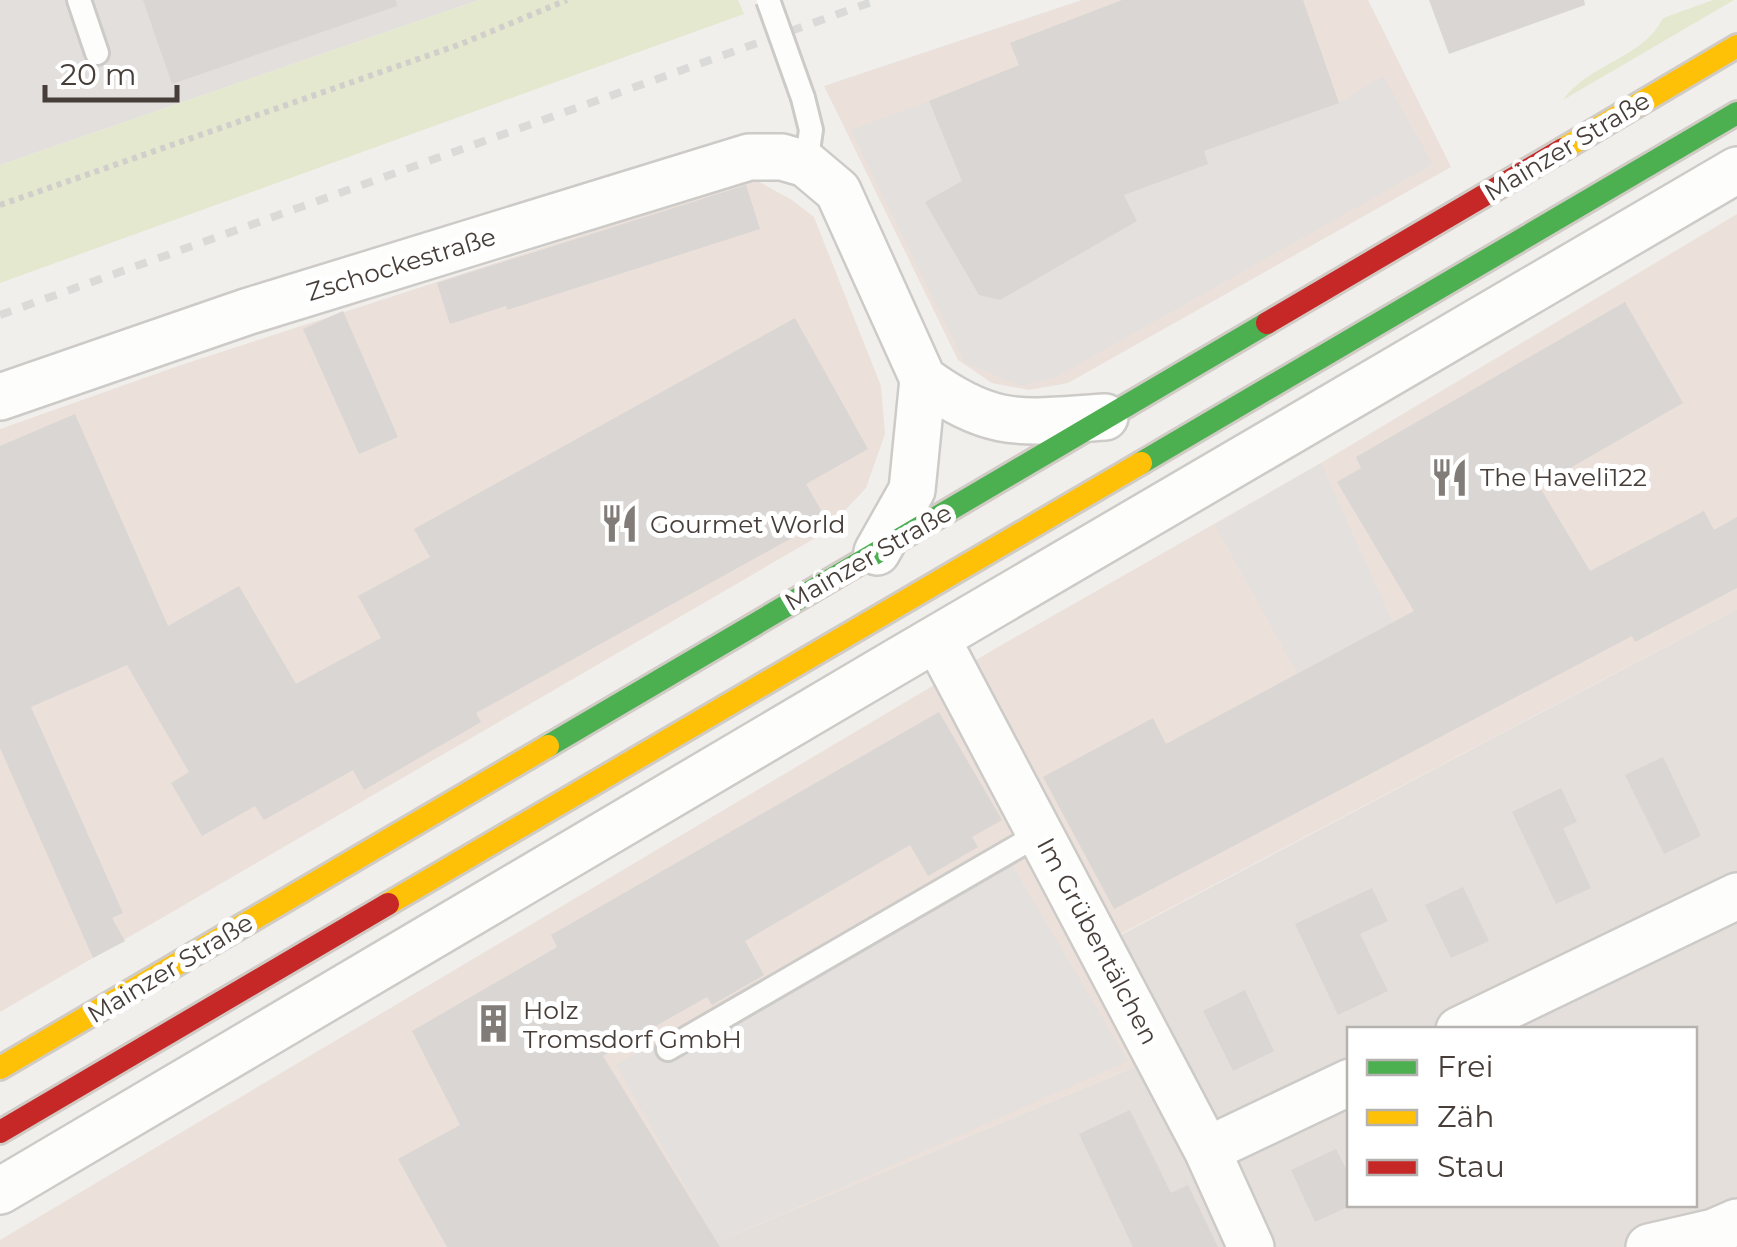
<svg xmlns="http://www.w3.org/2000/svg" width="1737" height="1247" font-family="Montserrat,sans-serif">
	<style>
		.residential { fill: #e5dfdb; fill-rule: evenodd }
		.commercial { fill: #ebe0da }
		.industrial { fill: #e3dfdc }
		.green { fill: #e4e8cf }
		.parking { fill: #e3e0dd }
		.building { fill: #d9d6d3 }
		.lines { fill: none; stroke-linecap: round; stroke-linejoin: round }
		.lane-casing { stroke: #cdcbc8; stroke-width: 28 }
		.street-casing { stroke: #cdcbc8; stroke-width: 50 }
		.fast-casing { stroke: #d1cbc5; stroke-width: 28 }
		.slow-casing { stroke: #d1cbc5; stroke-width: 28 }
		.jam-casing { stroke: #d1cbc5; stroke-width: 28 }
		.path { stroke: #d1cecb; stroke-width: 6; stroke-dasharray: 5 5; stroke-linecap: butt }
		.lane { stroke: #fdfdfc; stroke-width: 22 }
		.street { stroke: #fdfdfc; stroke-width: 45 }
		.fast { stroke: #4caf50; stroke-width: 22 }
		.slow { stroke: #ffc107; stroke-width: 22 }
		.jam { stroke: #c62828; stroke-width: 22 }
		.rail { stroke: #dadad9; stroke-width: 8; stroke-dasharray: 12 12; stroke-linecap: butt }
		.lane-bridge-casing { stroke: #cdcbc8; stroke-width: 28; stroke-linecap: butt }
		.lane-bridge { stroke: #fdfdfc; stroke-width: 22 }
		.labels { text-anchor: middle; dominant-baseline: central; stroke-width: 10; stroke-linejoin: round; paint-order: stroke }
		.street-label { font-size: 25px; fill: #473e39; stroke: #fff }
		.poi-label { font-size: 25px; fill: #473e39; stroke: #fff; text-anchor: start }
	</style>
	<rect width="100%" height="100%" fill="#f1efec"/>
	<path class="residential" d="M1737,609V1247H705L1139,1065L1077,958ZM1350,1030H1694V1204H1350Z"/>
	<path class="commercial" d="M1082,0H1368L1451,167L1068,383L1029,390L992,383L958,360L824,86Z
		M754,179L792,200L814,217L881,386L885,434L866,488L824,533L0,1012V429L181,365Z
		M1737,214V609L1077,957L1139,1065L705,1247H0V1240L998,647L1321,463Z"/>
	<path class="industrial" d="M0,0H479L0,165Z"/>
	<path class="green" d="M479,0H738L744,14L0,283V165Z
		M1713,0H1734L1563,100C1588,64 1644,58 1663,18Z"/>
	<path class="parking" d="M1383,76L1433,164L1056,377L1021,386L964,362L851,130L929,101L962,181L925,202L979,295L1000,300L1137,221L1124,195L1207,164L1204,151L1339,103Z
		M1321,463L1393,623L1297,673L1215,525Z
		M999,843L1128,1061L717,1242L616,1065Z"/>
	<path class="building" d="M143,0H396L397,6L172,84Z
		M1122,0H1303L1339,103L1204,151L1208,164L1124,195L1137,221L1000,300L979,295L925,202L962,181L929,101L1019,65L1010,43Z
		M1429,0H1584L1585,5L1449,54Z
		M746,185L760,229L507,310L506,306L450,324L437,283Z
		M1625,302L1683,403L1539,486L1590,571L1704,511L1714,530L1737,517V588L1635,642L1632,636L1114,909L1043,777L1153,718L1166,744L1414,611L1337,482L1361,468L1356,457Z
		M343,311L398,437L359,454L303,329Z
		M795,318L868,449L806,484L826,519L476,713L481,722L364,790L353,770L264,820L255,806L202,836L171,783L189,772L127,665L31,707L123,913L112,918L125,941L93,958L0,748V446L75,414L168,626L239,586L296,684L381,638L358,596L430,557L414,529Z
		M939,712L1002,820L972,837L978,847L928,876L910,845L745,941L764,975L712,1005L707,997L603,1056L720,1247H447L398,1159L460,1125L412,1031L557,947L551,935Z
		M1663,757L1701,836L1664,854L1625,775Z
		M1561,788L1577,822L1563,828L1591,888L1556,904L1512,812Z
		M1463,887L1489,941L1451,958L1425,905Z
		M1372,888L1388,921L1360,934L1388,991L1338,1015L1295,924Z
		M1245,990L1274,1051L1233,1071L1203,1011Z
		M1130,1110L1171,1193L1188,1185L1218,1247H1133L1079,1134Z
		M1336,1149L1350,1177V1206L1315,1222L1291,1170Z"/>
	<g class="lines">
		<defs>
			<path id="lane" d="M79,0L97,53
				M803,98L811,130L806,164
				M668,1049L1041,833"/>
			<path id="street" d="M923,379C994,431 1022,422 1105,417
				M0,397L246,312L749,157H782L806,164L838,191L923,379L912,490L877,552
				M937,639L1207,1150L1251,1247
				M1459,1030L1737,896
				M1207,1150L1350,1082
				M0,1191L896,662L1737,170
				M1649,1247L1714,1232L1737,1222"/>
			<path id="fast" d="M1141,463L1737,113
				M548,746L1267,323"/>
			<path id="slow" d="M1563,149L1737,46
				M388,904L1141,463
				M0,1068L548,746"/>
			<path id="jam" d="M1267,323L1563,149
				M0,1132L388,904"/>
		</defs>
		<use href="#lane" class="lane-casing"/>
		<use href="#street" class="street-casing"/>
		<use href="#fast" class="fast-casing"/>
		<use href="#slow" class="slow-casing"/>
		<use href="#jam" class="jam-casing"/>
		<path class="path" d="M0,205L461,44L567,0"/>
		<use href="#lane" class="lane"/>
		<use href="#street" class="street"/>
		<use href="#fast" class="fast"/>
		<use href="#slow" class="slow"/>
		<use href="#jam" class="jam"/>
		<path class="rail" d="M0,315L877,0"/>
		<defs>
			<path id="lane-bridge" d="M768,0L803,98"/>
		</defs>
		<use href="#lane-bridge" class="lane-bridge-casing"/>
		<use href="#lane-bridge" class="lane-bridge"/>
	</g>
	<defs>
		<symbol id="restaurant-bare" viewBox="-9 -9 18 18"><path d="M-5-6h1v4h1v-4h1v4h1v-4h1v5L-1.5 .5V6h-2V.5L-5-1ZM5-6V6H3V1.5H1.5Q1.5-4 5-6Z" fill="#827c78" stroke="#fff" stroke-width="2.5" paint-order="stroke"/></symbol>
		<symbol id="building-bare" viewBox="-9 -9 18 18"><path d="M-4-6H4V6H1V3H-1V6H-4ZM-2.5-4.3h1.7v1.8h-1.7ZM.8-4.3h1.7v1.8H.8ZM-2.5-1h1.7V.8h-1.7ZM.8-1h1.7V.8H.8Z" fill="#827c78" stroke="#fff" stroke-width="2.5" paint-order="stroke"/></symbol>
	</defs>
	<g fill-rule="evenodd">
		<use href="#restaurant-bare" x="1422" y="450" width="55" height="55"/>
		<use href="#restaurant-bare" x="592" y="496" width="55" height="55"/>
		<use href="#building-bare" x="466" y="996" width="55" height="55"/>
	</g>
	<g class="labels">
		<g class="street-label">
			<text transform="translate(1567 146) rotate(-31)">Mainzer Straße</text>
			<text transform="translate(401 264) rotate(-17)">Zschockestraße</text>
			<text transform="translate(868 557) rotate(-30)">Mainzer Straße</text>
			<text transform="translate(1098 941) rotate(62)">Im Grübentälchen</text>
			<text transform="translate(170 968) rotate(-31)">Mainzer Straße</text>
		</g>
		<g class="poi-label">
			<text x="1480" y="477">The Haveli122</text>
			<text x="650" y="524">Gourmet World</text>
			<text x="523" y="1010">Holz<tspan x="523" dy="29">Tromsdorf GmbH</tspan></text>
		</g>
	</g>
	<rect x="1347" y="1027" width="350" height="180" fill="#ffffff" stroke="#b5b2b0" stroke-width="2.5"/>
	<rect x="1367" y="1060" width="50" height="15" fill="#4caf50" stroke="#b5b2b0" stroke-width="2.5"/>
	<text x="1437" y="1077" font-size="30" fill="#473e39">Frei</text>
	<rect x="1367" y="1110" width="50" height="15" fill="#ffc107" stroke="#b5b2b0" stroke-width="2.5"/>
	<text x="1437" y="1127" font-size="30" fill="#473e39">Zäh</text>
	<rect x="1367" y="1160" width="50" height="15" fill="#c62828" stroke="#b5b2b0" stroke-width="2.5"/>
	<text x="1437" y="1177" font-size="30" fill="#473e39">Stau</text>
	<path d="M45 85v15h132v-15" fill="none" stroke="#473e39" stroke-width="5"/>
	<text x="60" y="85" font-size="30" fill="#473e39" stroke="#ffffff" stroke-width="8" paint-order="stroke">20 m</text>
</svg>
